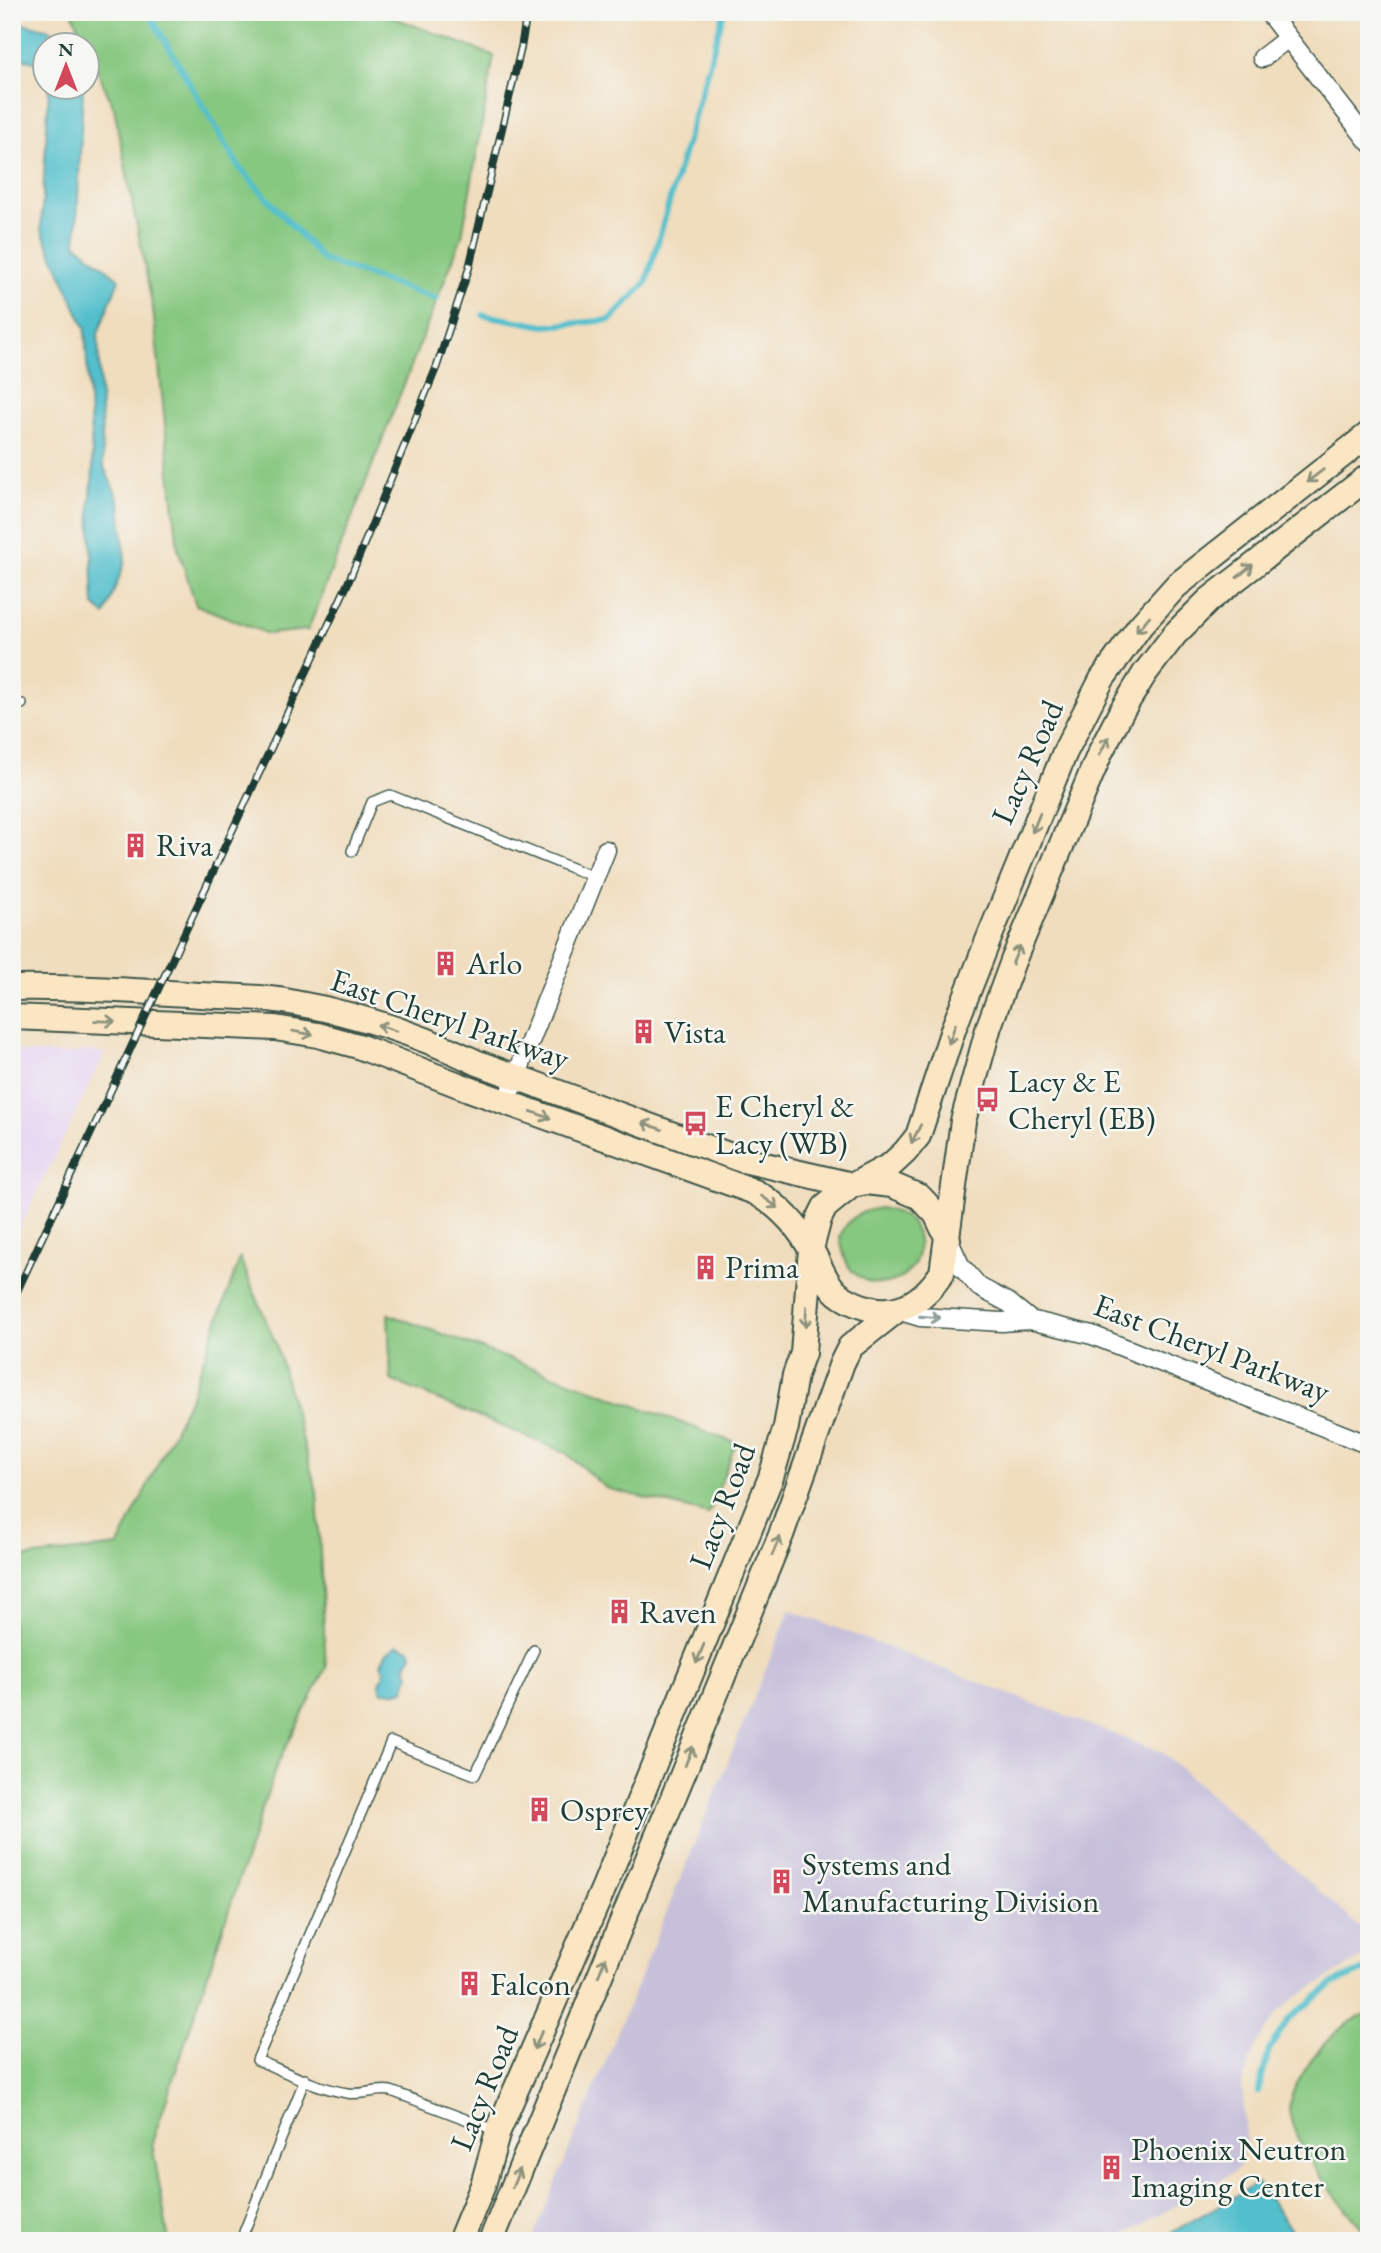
<svg xmlns="http://www.w3.org/2000/svg" width="1381" height="2253" font-family="'EB Garamond',serif">
	<style>
		.built { fill: #e4d3f2 }
		.industrial { fill: #c6c0da }
		.green { fill: #87c880; stroke: #53825a; stroke-width: 2 }
		.water { fill: #52bfcc; stroke: #387e80; stroke-width: 2 }
		.lines { fill: none; stroke-linecap: round; stroke-linejoin: round }
		.stream { stroke: #52bfcc; stroke-width: 6 }
		.lane-casing { stroke: #3e5549; stroke-width: 12 }
		.street-casing { stroke: #3e5549; stroke-width: 21 }
		.secondary-casing { stroke: #3e5549; stroke-width: 28 }
		.lane { stroke: #fff; stroke-width: 9 }
		.street { stroke: #fff; stroke-width: 18 }
		.secondary { stroke: #fbe6c4; stroke-width: 24 }
		.rail-casing { stroke: #1f3d34; stroke-width: 8 }
		.rail { stroke: #f6f6f2; stroke-width: 5; stroke-dasharray: 16; stroke-linecap: butt }
		.oneway { stroke: #8d927c }
		.oneway2 { stroke: #8f9e9a }
		.labels { text-anchor: middle; dominant-baseline: central; stroke-width: 5; stroke-linejoin: round; paint-order: stroke }
		.street-label { font-size: 32px; fill: #1f3d34; stroke: #f6f6f2 }
		.poi-label { font-size: 32px; fill: #1f3d34; stroke: #f6f6f2; text-anchor: start }
	</style>
	<rect width="100%" height="100%" fill="#f6f6f2"/>
	<filter id="ink" filterUnits="userSpaceOnUse"><feTurbulence type="fractalNoise" baseFrequency=".0143" numOctaves="2"/><feDisplacementMap in="SourceGraphic" scale="14" xChannelSelector="R" yChannelSelector="G"/><feConvolveMatrix kernelMatrix="1 2 1 2 8 2 1 2 1" color-interpolation-filters="sRGB"/></filter>
	<filter id="wash" filterUnits="userSpaceOnUse"><feTurbulence type="fractalNoise" baseFrequency=".00686" numOctaves="4" result="noise"/><feDisplacementMap in="SourceGraphic" scale="28" xChannelSelector="R" yChannelSelector="G"/><feGaussianBlur stdDeviation="1.57" result="paint"/><feColorMatrix in="noise" values="0 0 0 0 0 0 0 0 0 0 0 0 0 0 0 0 0 1.4 0 .05"/><feComposite in="paint" operator="in"/></filter>
	<g filter="url(#wash)">
		<rect width="100%" height="100%" fill="#f0ddbd"/>
		<path class="built" d="M88,1051L105,1053L12,1244V1052L68,1054Z"/>
		<path class="industrial" d="M790,1610L1163,1753L1369,1935V1954L1297,1996L1277,2014L1257,2043L1242,2083L1246,2138L1242,2162L1234,2172L1114,2241H532Z"/>
		<path class="green" d="M72,12H379L494,56L462,236L308,630L268,634L196,605L178,549L153,309L114,108Z
			M880,1208C900,1212 915,1218 918,1240C924,1280 873,1300 849,1267C843,1258 842,1246 840,1236C849,1217 860,1211 880,1208Z
			M240,1258L276,1344L317,1492L326,1668L276,1767L152,2143L169,2241H12V1559L118,1546L190,1398Z
			M388,1314L736,1443L709,1514L606,1488L566,1453L391,1380Z
			M1369,2013V2236C1343,2206 1292,2148 1289,2109C1288,2094 1306,2068 1314,2056C1328,2038 1347,2021 1369,2013Z"/>
		<path class="water" d="M12,21L51,30L66,45L46,46L45,75L42,65L12,54Z
			M49,88H83L76,244L119,279L98,334L103,465L120,503L125,562L105,615L94,605L90,507L93,471L85,328L41,229Z
			M397,1645L410,1649L412,1655L406,1665L409,1676L404,1690C396,1693 390,1694 382,1691L380,1684L385,1671L381,1664L386,1654Z
			M1258,2183L1299,2241H1157Z"/>
		<g class="lines">
			<path class="stream" d="M148,12L239,167L323,260L437,299
				M483,315L545,326L610,320L646,283L724,12
				M1258,2092L1269,2050L1288,2020L1332,1984L1369,1968"/>
		</g>
	</g>
	<g filter="url(#ink)">
		<g class="lines">
			<defs>
				<path id="lane" d="M12,704H22
					M352,851L372,802L390,795L594,877
					M497,2131L391,2091C376,2088 362,2096 347,2093C316,2088 286,2072 257,2060L391,1742L475,1775L534,1650
					M244,2241V2232L305,2079"/>
				<path id="street" d="M1268,12L1369,142
					M1262,58L1288,38
					M506,1102L606,850
					M948,1239L960,1265L979,1287L1009,1303L1030,1320
					M897,1310L920,1317L1002,1322L1030,1320L1092,1335L1369,1445"/>
				<path id="secondary" d="M12,988C75,987 137,991 200,995C230,997 261,996 290,1002C354,1013 420,1035 478,1063L739,1159L852,1185
					M12,1017L275,1028L318,1035L358,1046L469,1089L755,1192C780,1206 799,1227 813,1253C820,1266 824,1279 834,1290C839,1296 849,1301 856,1304C894,1320 921,1304 942,1273L963,1121L989,1026L1013,961L1100,753L1121,712L1145,673L1175,634L1209,600L1369,476
					M859,1182L891,1165L905,1152L918,1136L954,1027L989,938L1065,752L1102,679L1140,626L1176,586L1369,434
					M460,2241L483,2185L498,2131L604,1887L771,1477L786,1427L795,1375L803,1353L811,1249L819,1219L825,1207L852,1185L866,1182L892,1185L920,1197L936,1214L948,1239
					M491,2241L781,1535L842,1363L850,1347L897,1310"/>
			</defs>
			<use href="#lane" class="lane-casing"/>
			<use href="#street" class="street-casing"/>
			<use href="#secondary" class="secondary-casing"/>
			<use href="#lane" class="lane"/>
			<use href="#street" class="street"/>
			<use href="#secondary" class="secondary"/>
			<defs>
				<path id="rail" d="M12,1302L348,583L437,366L469,268L521,48L527,12"/>
			</defs>
			<use href="#rail" class="rail-casing"/>
			<use href="#rail" class="rail"/>
		</g>
		<defs><path id="oneway-shaft" d="M-6 0H5M1.5-3L5.5 0L1.5 3" fill="none" stroke-width="1.6" stroke-linecap="round" stroke-linejoin="round" transform="scale(1.75)"/></defs>
		<g class="oneway">
			<use href="#oneway-shaft" transform="translate(1315 476) rotate(142)"/>
			<use href="#oneway-shaft" transform="translate(1245 571) rotate(-39)"/>
			<use href="#oneway-shaft" transform="translate(1143 624) rotate(130)"/>
			<use href="#oneway-shaft" transform="translate(1104 746) rotate(-63)"/>
			<use href="#oneway-shaft" transform="translate(1036 823) rotate(112)"/>
			<use href="#oneway-shaft" transform="translate(1016 955) rotate(-67)"/>
			<use href="#oneway-shaft" transform="translate(105 1021) rotate(2)"/>
			<use href="#oneway-shaft" transform="translate(387 1028) rotate(-161)"/>
			<use href="#oneway-shaft" transform="translate(303 1033) rotate(10)"/>
			<use href="#oneway-shaft" transform="translate(952 1034) rotate(109)"/>
			<use href="#oneway-shaft" transform="translate(541 1115) rotate(20)"/>
			<use href="#oneway-shaft" transform="translate(652 1126) rotate(-160)"/>
			<use href="#oneway-shaft" transform="translate(916 1134) rotate(117)"/>
			<use href="#oneway-shaft" transform="translate(770 1202) rotate(35)"/>
			<use href="#oneway-shaft" transform="translate(806 1317) rotate(94)"/>
			<use href="#oneway-shaft" transform="translate(776 1546) rotate(-67)"/>
			<use href="#oneway-shaft" transform="translate(700 1654) rotate(112)"/>
			<use href="#oneway-shaft" transform="translate(689 1756) rotate(-68)"/>
			<use href="#oneway-shaft" transform="translate(602 1967) rotate(-68)"/>
			<use href="#oneway-shaft" transform="translate(538 2040) rotate(113)"/>
			<use href="#oneway-shaft" transform="translate(516 2178) rotate(-68)"/>
		</g>
		<use class="oneway2" href="#oneway-shaft" transform="translate(930 1317) rotate(4)"/>
	</g>
	<defs>
		<symbol id="building-bare" viewBox="-9 -9 18 18"><path d="M-4-6H4V6H1V3H-1V6H-4ZM-2.5-4.3h1.7v1.8h-1.7ZM.8-4.3h1.7v1.8H.8ZM-2.5-1h1.7V.8h-1.7ZM.8-1h1.7V.8H.8Z" fill="#d1495b" stroke="#f6f6f2" stroke-width="2.5" paint-order="stroke"/></symbol>
		<symbol id="bus-bare" viewBox="-9 -9 18 18"><path d="M-5-6H5V4H4V6H2V4H-2V6H-4V4H-5ZM-3.5-4V0h7V-4ZM-3.5 1.2v1.5H-2V1.2ZM2 1.2v1.5H3.5V1.2Z" fill="#d1495b" stroke="#f6f6f2" stroke-width="2.5" paint-order="stroke"/></symbol>
	</defs>
	<g fill-rule="evenodd">
		<use href="#building-bare" x="118" y="828" width="35" height="35"/>
		<use href="#building-bare" x="428" y="946" width="35" height="35"/>
		<use href="#building-bare" x="626" y="1014" width="35" height="35"/>
		<use href="#bus-bare" x="970" y="1082" width="35" height="35"/>
		<use href="#bus-bare" x="678" y="1106" width="35" height="35"/>
		<use href="#building-bare" x="688" y="1250" width="35" height="35"/>
		<use href="#building-bare" x="602" y="1594" width="35" height="35"/>
		<use href="#building-bare" x="522" y="1792" width="35" height="35"/>
		<use href="#building-bare" x="764" y="1864" width="35" height="35"/>
		<use href="#building-bare" x="452" y="1966" width="35" height="35"/>
		<use href="#building-bare" x="1094" y="2150" width="35" height="35"/>
	</g>
	<g class="labels">
		<g class="street-label">
			<text transform="translate(1027 762) rotate(-66)">Lacy Road</text>
			<text transform="translate(450 1019) rotate(19)">East Cheryl Parkway</text>
			<text transform="translate(1212 1348) rotate(21)">East Cheryl Parkway</text>
			<text transform="translate(722 1506) rotate(-69)">Lacy Road</text>
			<text transform="translate(484 2088) rotate(-68)">Lacy Road</text>
		</g>
		<g class="poi-label">
			<text x="156" y="845">Riva</text>
			<text x="466" y="963">Arlo</text>
			<text x="664" y="1032">Vista</text>
			<text x="1008" y="1081">Lacy &amp; E<tspan x="1008" dy="37">Cheryl (EB)</tspan></text>
			<text x="715" y="1106">E Cheryl &amp;<tspan x="715" dy="37">Lacy (WB)</tspan></text>
			<text x="725" y="1267">Prima</text>
			<text x="639" y="1612">Raven</text>
			<text x="560" y="1810">Osprey</text>
			<text x="802" y="1864">Systems and<tspan x="802" dy="37">Manufacturing Division</tspan></text>
			<text x="490" y="1984">Falcon</text>
			<text x="1131" y="2149">Phoenix Neutron<tspan x="1131" dy="37">Imaging Center</tspan></text>
		</g>
	</g>
	<rect width="1381" height="2253" fill="none" stroke="#f6f6f2" stroke-width="42"/>
	<g transform="translate(66 66)"><circle r="33" fill="#f6f6f2" stroke="#a0aca6" stroke-width="2"/>
	<path d="M0-5L12 26L0 18L-12 26Z" fill="#d1495b"/>
	<text y="-10" font-size="19" font-weight="bold" text-anchor="middle" fill="#1f3d34">N</text>
	</g>
</svg>
